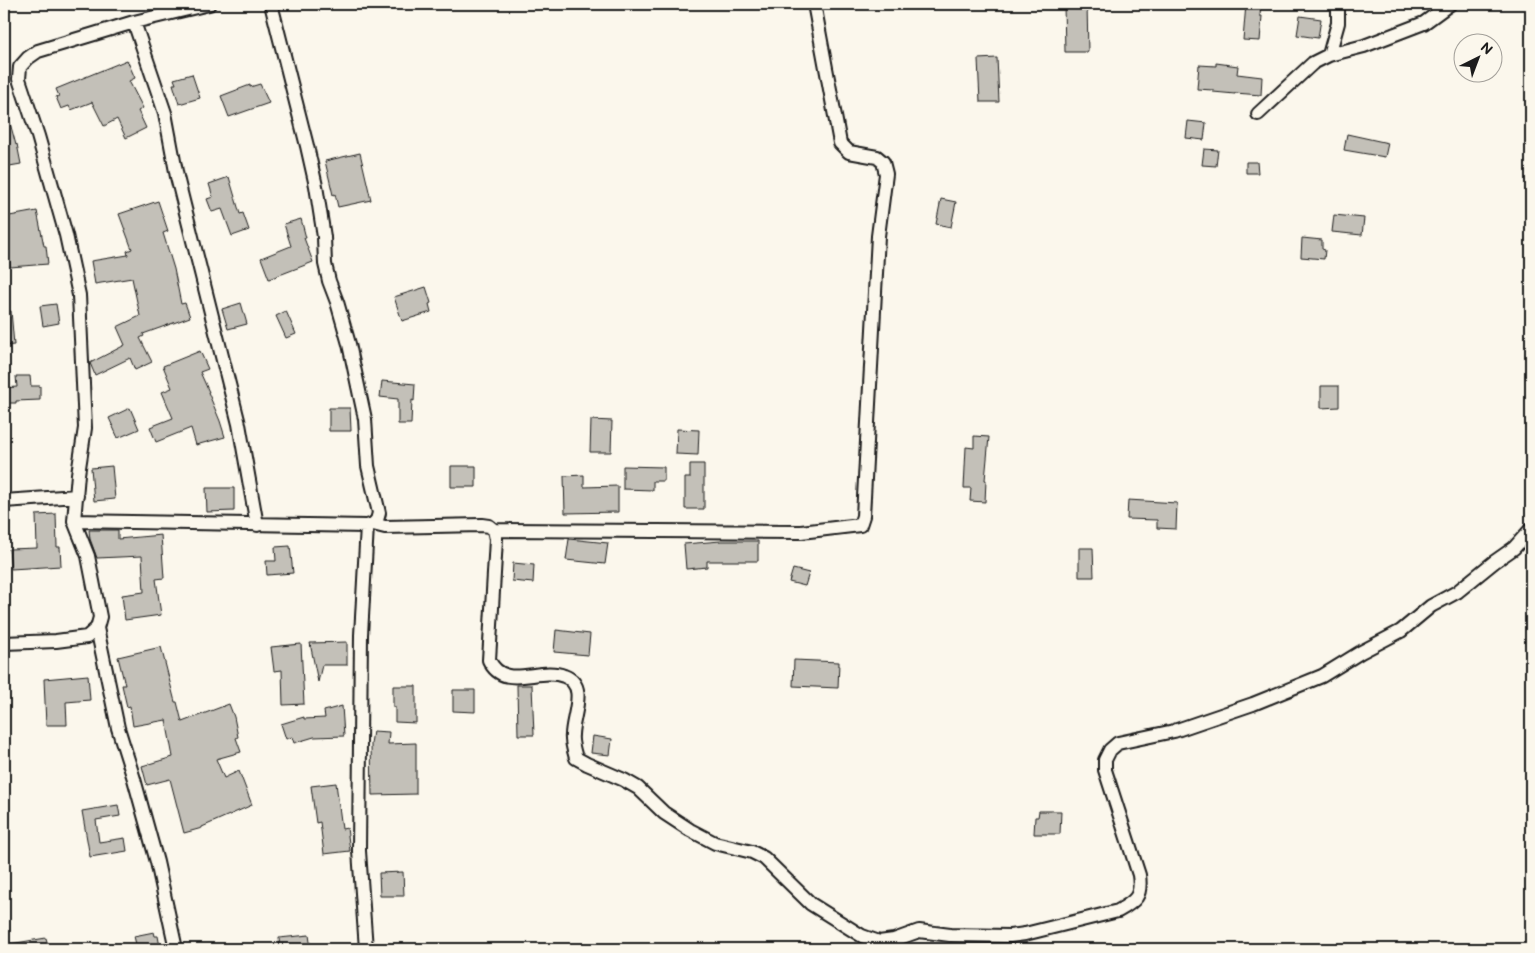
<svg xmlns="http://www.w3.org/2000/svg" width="1535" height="953" font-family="'Balsamiq Sans',sans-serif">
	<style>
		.building { fill: #c3c0b8; stroke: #1c1c1c }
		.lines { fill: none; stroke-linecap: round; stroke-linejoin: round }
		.minor-casing { stroke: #1c1c1c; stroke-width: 16 }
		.minor { stroke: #fbf7ec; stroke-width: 12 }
	</style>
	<rect width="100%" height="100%" fill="#fbf7ec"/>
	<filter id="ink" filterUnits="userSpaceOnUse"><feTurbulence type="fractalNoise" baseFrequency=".02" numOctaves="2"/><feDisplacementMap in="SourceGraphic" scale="10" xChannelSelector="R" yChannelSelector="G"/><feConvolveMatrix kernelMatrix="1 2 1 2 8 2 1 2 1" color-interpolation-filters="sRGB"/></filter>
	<g filter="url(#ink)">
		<path class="building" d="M1087,4L1088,52H1065L1064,5Z
			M1246,4H1261L1260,16H1262L1260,41L1243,40Z
			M1300,16L1321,19L1318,38L1297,35Z
			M997,58L999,102H980L978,59Z
			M127,60L135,78L129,81L143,108L138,111L146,128L126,138L117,119L104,126L92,102L71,110L69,106L61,109L56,97L59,96L56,89Z
			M1216,63L1238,66L1237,74L1262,77L1261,95L1235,93V94L1213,92V90L1197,89L1199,65L1216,66Z
			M192,74L200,98L179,104L173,84H176L174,79Z
			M260,84L269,103L229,117L221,96L250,85V87Z
			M4,112H7L16,145L17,144L21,164L4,167Z
			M1188,121L1206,123L1204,140L1186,138Z
			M1347,134L1388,143L1385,157L1344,150Z
			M1204,149L1218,150L1216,166L1202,165Z
			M360,153L371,200L338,207L335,194L333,195L325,161Z
			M1246,162H1257L1258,173H1246Z
			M229,177L240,214L243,213L249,230L232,236L222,209L212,212L207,199L213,197L209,184Z
			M941,199L956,202L951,227L936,224Z
			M158,201L168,231L163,233L174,269L181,304L185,303L190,317L143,334L144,336L140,338L152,362L135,370L130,358L95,375L90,363L125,345L117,327L140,316L132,278L95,284L91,261L128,255L127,251L132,249L119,214Z
			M37,211L44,246H46L48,264L10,267L8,241L4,242V217Z
			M1334,215L1364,218L1362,235L1332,232Z
			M301,219L306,238H304L313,262L269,279L261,258L291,246L284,224Z
			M1302,238L1322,240V249L1325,250L1324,259L1301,257Z
			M426,287L431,303L429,304L431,312L402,321L394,297Z
			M241,303L247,324L228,329L222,309Z
			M56,304L59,323L43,326L40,306Z
			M11,311L14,345L4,346V312Z
			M286,311L296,334L286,338L276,316Z
			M200,351L208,369L200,372L209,392H208L220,421L225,437L196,445L191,428L156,442L150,427L173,418L162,392L172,388L163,366Z
			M16,376H30L31,386H40V400L16,401V403H4V388L17,387Z
			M382,381L415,384L414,401L412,400L411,424H398V399L380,397Z
			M1321,386H1339V407L1321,408Z
			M130,408L139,429L118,438L109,418Z
			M329,408H350L351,431H329Z
			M591,420L612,421L611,452H590Z
			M677,429L699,430L698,455L676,454Z
			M974,436L989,437L985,480H986L985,502L970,501L971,488H964L966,447L974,448Z
			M690,464H704V509H685V478H690Z
			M112,466L115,499L94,501L91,468Z
			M451,466H476V487H451Z
			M623,466L664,467V481H653V490L623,489Z
			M584,475V487L618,486V512L565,513L564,476Z
			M206,488H234V511L207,512Z
			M1128,500L1177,503L1176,529L1157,528V520L1127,519Z
			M56,514L57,547H60L61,566L11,569L9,549L37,548L36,515Z
			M89,530H118V539L161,535L164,578L156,579L161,615L125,620L122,595L144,592L142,556L97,558L90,539Z
			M569,539L608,543L605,564L566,560Z
			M721,541H758V561H707V567L686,569L684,544Z
			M290,546L293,573L267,575L266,561H276L275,547Z
			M1079,548H1093L1094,577H1079Z
			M513,563L534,565L533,583L512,581Z
			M793,569L809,573L805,586L789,582Z
			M556,630L590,634L588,655L554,652Z
			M347,642V665H322L318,682L310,643Z
			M301,644L304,704L283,705L282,670L274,671L271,647Z
			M161,647L175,702H177L182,722L229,704L234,717L238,737L236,738L241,752L216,759L224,778L239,771L252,805L202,827V828L184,833L170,779L147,785L142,766L173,757L166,720L133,726L130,706L127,707L122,685H125L118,657Z
			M794,660L839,662L838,688L793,686Z
			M88,675L90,700L66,702L67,725H46L44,679Z
			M517,685H532L534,735H518Z
			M393,686H416V723L395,722V707H393Z
			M453,690H475V712L453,711Z
			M342,706L344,736L314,737L294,743L292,737L286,739L281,724L304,717V719L325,718L324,711Z
			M373,731L389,732L388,744L416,743V794L372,795L371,744Z
			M593,736L612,739L610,755L591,753Z
			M336,783L342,829L347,828L350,851L324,854L320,822L316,823L311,786Z
			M118,805L120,816L96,820L99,842L125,838L127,851L90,857L82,811Z
			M1039,811H1061L1060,834H1034L1035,817H1038Z
			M403,872L404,896H380L379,873Z
			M154,932L155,936H158L160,947H157V949H137L134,936Z
			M309,935L311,949H280L279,938Z
			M46,938L49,949H11L10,944Z"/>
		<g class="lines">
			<defs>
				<path id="minor" d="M271,4L307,146L316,186L324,237L325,264L329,281L337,302L349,344L365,419L368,466L379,513L377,520L373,524
					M134,22L165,113L177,177L239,424L257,525
					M1329,55L1338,23V4
					M1258,114L1313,63L1329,55L1364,46L1424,23L1450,4
					M4,501L77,496
					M74,521L367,526L373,524L385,527L482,525L489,526L494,530L801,532L860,525L863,516L878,236L886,174L883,162L877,157L849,152L840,143L815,9L816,4
					M494,530L496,539L489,660C504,692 539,666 564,676C589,685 572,716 572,735C571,742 574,751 576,758L587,764L624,780L638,788L664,813L690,830L715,843L752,852L764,858L811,904L862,936L879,942L894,940L919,931L950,935L1010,936L1025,934L1118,911C1136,901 1142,896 1139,875L1105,770V760L1110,750L1118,743L1174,731L1253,704L1322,676L1361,652L1401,631L1431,606L1457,592L1494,562L1514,548L1531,529
					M97,628L118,728L134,779L157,862L176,949
					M4,643L56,641L87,637L97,628L100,617L88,556L74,521L78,474L85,428L79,295L66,235L38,136L19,79L20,67L28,58L38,51L134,22L209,4
					M366,949L359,851L361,635L367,526"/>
			</defs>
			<use href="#minor" class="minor-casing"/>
			<use href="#minor" class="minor"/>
		</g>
	</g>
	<rect width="1535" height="953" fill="none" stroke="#fbf7ec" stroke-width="20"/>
	<rect x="10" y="10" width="1515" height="933" fill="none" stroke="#1c1c1c" stroke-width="2" filter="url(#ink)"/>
	<g transform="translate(1478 58) rotate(42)"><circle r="24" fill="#fbf7ec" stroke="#a29f99"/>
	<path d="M0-4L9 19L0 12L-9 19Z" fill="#1c1c1c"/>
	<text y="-8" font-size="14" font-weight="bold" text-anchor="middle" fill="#1c1c1c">N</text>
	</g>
</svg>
